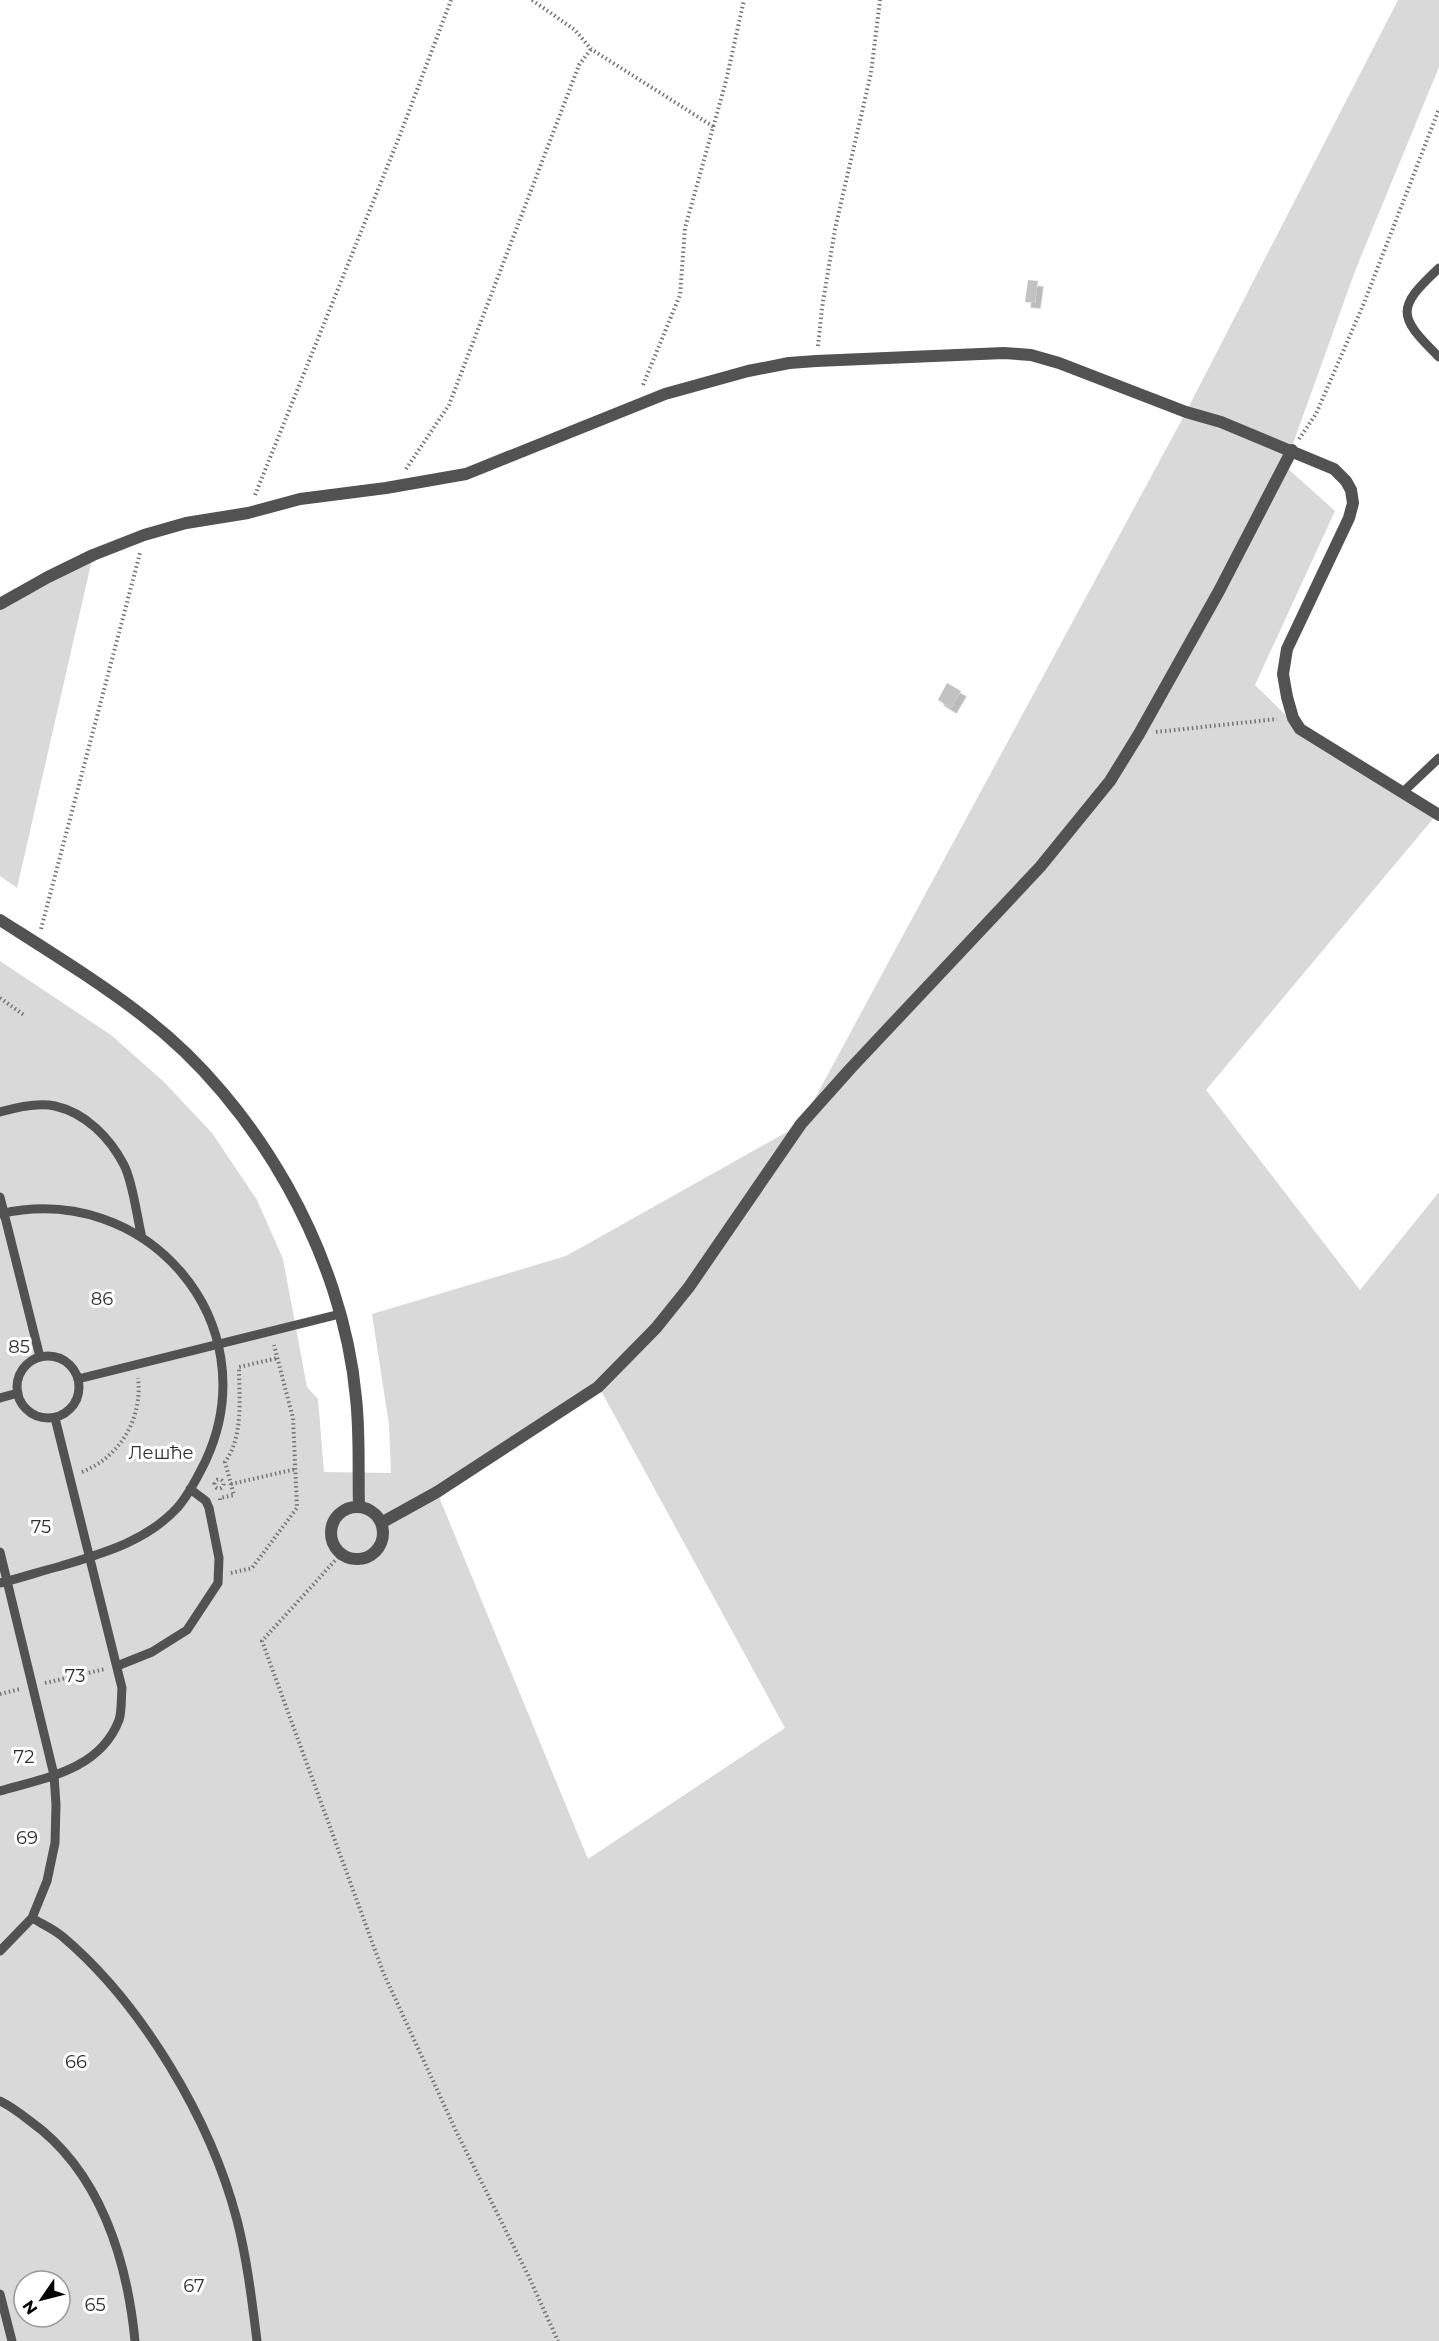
<svg xmlns="http://www.w3.org/2000/svg" width="1439" height="2341" font-family="Montserrat,sans-serif">
	<style>
		.green { fill: #d9d9d9; fill-rule: evenodd }
		.building { fill: #c2c2c2; filter: url(#shadow) }
		.lines { fill: none; stroke-linecap: round; stroke-linejoin: round }
		.path { stroke: #747474; stroke-width: 4; stroke-dasharray: 1.5 3; stroke-linecap: butt }
		.lane { stroke: #525252; stroke-width: 9 }
		.street { stroke: #525252; stroke-width: 12 }
		.labels { text-anchor: middle; dominant-baseline: central; stroke-width: 6; stroke-linejoin: round; paint-order: stroke }
		.park-label { font-size: 18px; fill: #303030; stroke: #fff }
	</style>
	<defs>
		<filter id="shadow"><feDropShadow dx="5.5" dy="5.5" stdDeviation="0" flood-color="#0004"/></filter>
	</defs>
	<rect width="100%" height="100%" fill="#fff"/>
	<path class="green" d="M1398,0H1439V67L1355,271L1285,466L1335,511L1255,685L1300,729L1437,814L1206,1090L1360,1290L1439,1192V2341H0V961L111,1035L163,1081L212,1133L257,1200L283,1259L307,1387L318,1399L324,1472L391,1473L389,1425L372,1314L566,1256L801,1124L1186,412ZM599,1387L785,1728L588,1859L437,1492ZM24,2281H60V2317H24Z
		M93,555L17,888L0,876V604Z"/>
	<path class="building" d="M1028,280L1038,281L1035,303L1025,302Z
		M947,683L961,691L951,708L938,700Z"/>
	<g class="lines">
		<path class="path" d="M532,0L575,30L591,49L714,127
			M818,346L822,308L835,229L871,73L880,0
			M643,385L680,295L685,228L726,81L744,0
			M1299,439L1316,414L1364,303L1439,109
			M406,469L449,405L579,65L591,49
			M255,495L400,135L451,0
			M1156,732L1277,719
			M41,929L140,553
			M0,998L24,1015
			M82,1472C120,1457 143,1418 138,1378
			M214.5 1484a4.5 4.5 0 1 1 9 0a4.5 4.5 0 1 1-9 0Z
			M231,1484L296,1469
			M220,1500V1498L234,1495L225,1462C244,1435 239,1399 239,1367L278,1358
			M341,1554L262,1641L383,1972L456,2131L528,2275L558,2341
			M231,1573L252,1568L297,1508L293,1418L274,1345
			M45,1683L105,1669
			M0,1694L20,1689"/>
		<path class="lane" d="M1439,268C1396,308 1397,316 1439,357
			M1402,793L1439,758
			M0,1112C17,1107 38,1102 55,1106C86,1113 110,1138 124,1165C133,1182 137,1218 142,1238
			M0,1197L40,1357
			M0,1214C146,1180 269,1322 206,1460C198,1476 190,1493 178,1507C147,1541 104,1553 61,1566C41,1571 21,1578 0,1583
			M17 1387a31 31 0 1 1 62 0a31 31 0 1 1-62 0Z
			M78,1379L340,1314
			M0,1398L18,1393
			M0,1552L54,1775L56,1805L55,1843L47,1881L32,1918L0,1951
			M117,1666L152,1652L187,1630L218,1583L219,1558L209,1508L206,1501L190,1489
			M0,1791C45,1778 100,1770 119,1720C122,1711 121,1698 122,1688L55,1418
			M32,1918C42,1924 54,1929 63,1937C142,2004 211,2120 237,2220C247,2259 252,2301 257,2341
			M0,2101C11,2106 21,2114 30,2121C100,2171 127,2259 135,2341
			M0,2294L12,2341"/>
		<path class="street" d="M0,604L48,577L93,555L144,535L186,523L248,513L300,499L386,488L466,474L665,394L748,371L789,363L816,361L1004,353L1031,355L1059,363L1186,412L1221,422L1334,469L1346,481L1351,490L1353,503L1349,518L1287,649L1283,674L1287,697L1293,718L1300,729L1439,815
			M0,920C47,950 99,982 143,1016C257,1103 343,1255 356,1398C360,1434 358,1471 359,1507
			M331 1533a26 26 0 1 1 52 0a26 26 0 1 1-52 0Z
			M381,1523L437,1492L598,1387L656,1328L689,1287L801,1124L851,1068L1040,867L1110,781L1139,734L1219,591L1292,450"/>
	</g>
	<g class="labels">
		<g class="park-label">
			<text x="102" y="1299">86</text>
			<text x="19" y="1347">85</text>
			<text x="161" y="1453">Лешће</text>
			<text x="41" y="1527">75</text>
			<text x="75" y="1676">73</text>
			<text x="24" y="1757">72</text>
			<text x="27" y="1838">69</text>
			<text x="76" y="2062">66</text>
			<text x="194" y="2286">67</text>
			<text x="95" y="2305">65</text>
		</g>
	</g>
	<g transform="translate(42 2299) rotate(235)"><circle r="28" fill="#ffffff" stroke="#999999" stroke-width="1.5"/>
	<path d="M0-4.5L10 22L0 15L-10 22Z" fill="#000000"/>
	<text y="-9" font-size="16" font-weight="bold" text-anchor="middle" fill="#000000">N</text>
	</g>
</svg>
